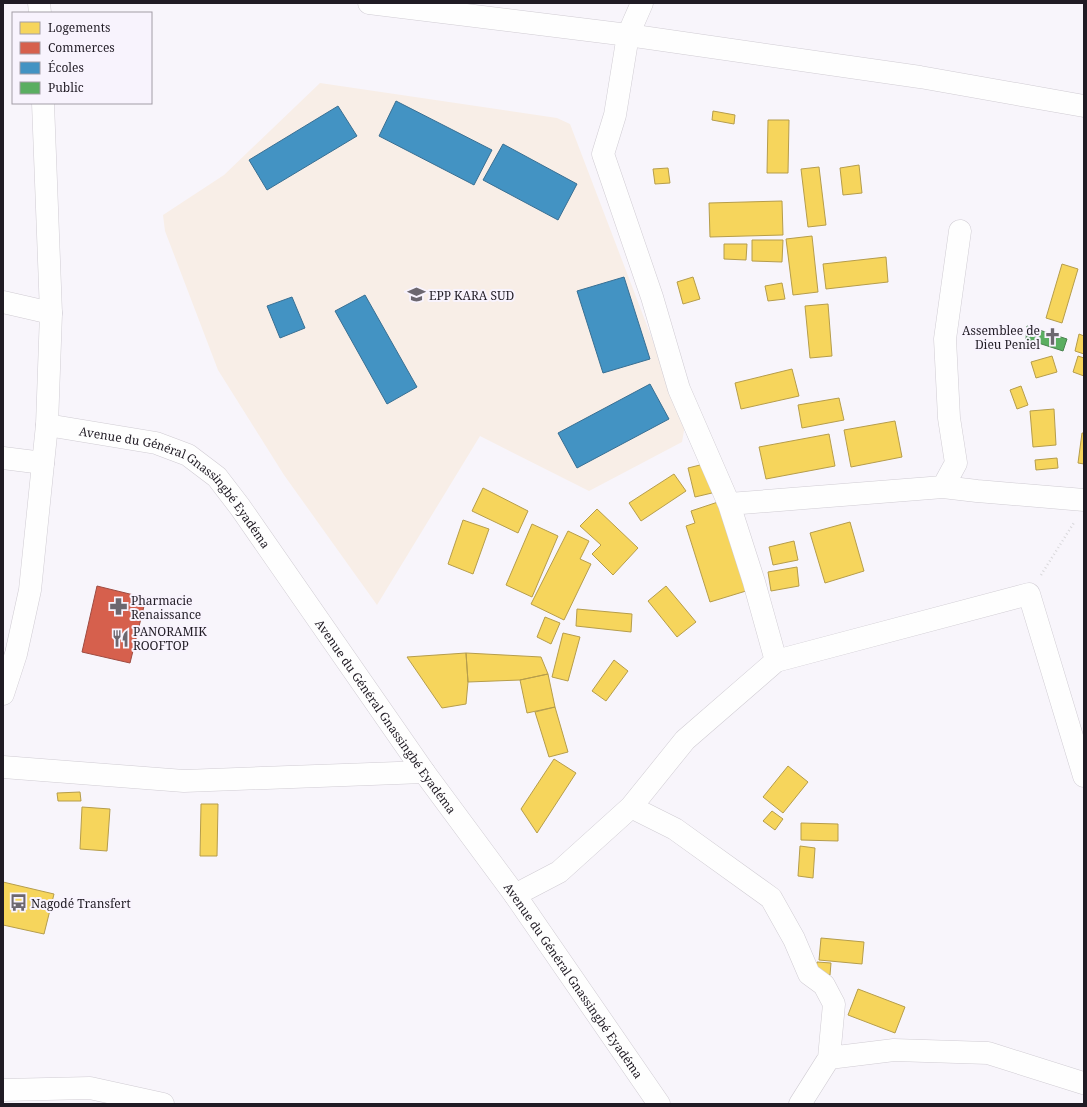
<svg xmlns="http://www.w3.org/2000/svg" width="1087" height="1107" font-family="'Noto Serif',serif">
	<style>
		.education { fill: #f8eee7 }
		.homes { fill: #f6d55c; stroke: #b69d4b }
		.shops { fill: #d6604d; stroke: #9f4b41 }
		.schools { fill: #4393c3; stroke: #386f93 }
		.public { fill: #5aae61; stroke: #49824f }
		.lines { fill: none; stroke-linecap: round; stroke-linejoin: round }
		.minor-casing { stroke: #d0ccd3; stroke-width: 23 }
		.major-casing { stroke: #d0ccd3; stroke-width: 23 }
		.highway-casing { stroke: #d0ccd3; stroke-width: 23 }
		.path { stroke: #d9d8db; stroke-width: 2.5; stroke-dasharray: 1 3; stroke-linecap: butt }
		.minor { stroke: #fefefe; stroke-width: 22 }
		.major { stroke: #fefefe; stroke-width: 22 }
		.highway { stroke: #fefefe; stroke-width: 22 }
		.labels { text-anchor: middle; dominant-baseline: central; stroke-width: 4; stroke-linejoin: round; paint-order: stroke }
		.poi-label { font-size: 12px; fill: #201b24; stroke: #f8f3fd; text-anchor: start }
		.street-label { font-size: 12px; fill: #201b24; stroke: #f8f3fd }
	</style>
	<rect width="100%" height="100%" fill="#f8f5fb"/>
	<path class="education" d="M320,83L557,118L570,124L685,425L682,442L589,491L480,436L377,605L284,475L218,370L165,231L163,215L224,175Z"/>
	<path class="homes" d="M713,111L735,115L734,124L712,120Z
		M768,120H789L788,173H767Z
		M859,165L862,193L843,195L840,168Z
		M819,167L826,225L808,227L801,169Z
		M668,168L670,183L655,184L653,169Z
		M782,201L783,235L710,237L709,203Z
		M812,236L818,292L793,295L786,239Z
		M752,240H783L782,262L752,261Z
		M724,244H747L746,260L724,259Z
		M886,257L888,282L826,289L823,264Z
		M1062,264L1078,269L1062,323L1046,318Z
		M693,277L700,299L683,304L677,282Z
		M782,283L785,299L768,301L765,286Z
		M828,304L832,356L810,358L805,306Z
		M1079,334L1084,336V354L1075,351Z
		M1052,356L1057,372L1036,378L1031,362Z
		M1078,356L1084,358V376L1073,372Z
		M792,369L799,396L741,409L735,383Z
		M1021,386L1028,405L1017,409L1010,390Z
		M839,398L844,420L802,428L798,405Z
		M1054,409L1056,445L1033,447L1030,411Z
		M895,421L902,457L851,467L844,430Z
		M1082,433H1084V464L1078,463Z
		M829,434L835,466L766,479L759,447Z
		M1057,458L1058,468L1036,470L1035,460Z
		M704,464L712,493L695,497L688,468Z
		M674,474L686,491L641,521L629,503Z
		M483,488L528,511L518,533L472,511Z
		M718,502L746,591L710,602L686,526L695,523L691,511Z
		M597,509L638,548L613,575L592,554L601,545L580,526Z
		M463,520L489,529L473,574L448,564Z
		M850,522L864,571L825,583L810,533Z
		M532,524L558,536L532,597L506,585Z
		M568,531L589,541L580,559L591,564L564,620L531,604Z
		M794,541L798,560L773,565L769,547Z
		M797,567L799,586L771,591L768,572Z
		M666,586L696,622L677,637L648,601Z
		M577,609L632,614L631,632L576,626Z
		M545,617L560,623L551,644L537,637Z
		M563,633L580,637L568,681L552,677Z
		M466,653L541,657L548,674L520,680L468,682Z
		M466,653L468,682L466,704L442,708L407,657Z
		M614,660L628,671L606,701L592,691Z
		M548,674L555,707L527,713L520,680Z
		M555,707L568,752L549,757L535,712Z
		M554,759L576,773L537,833L521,809Z
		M788,766L808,782L783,813L763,797Z
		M80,792L81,801H58L57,793Z
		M201,804H218L217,856H200Z
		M82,807L110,809L107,851L80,849Z
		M772,811L783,819L775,830L763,821Z
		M801,823L838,824V841L801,840Z
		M800,846L815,848L813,878L798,876Z
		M3,882L54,894L44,934L3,925Z
		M821,938L864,942L862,964L819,960Z
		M817,962L831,963L830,975L815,973Z
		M858,989L905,1007L895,1033L848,1015Z"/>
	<path class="shops" d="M97,586L146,598L130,663L82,652Z"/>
	<path class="schools" d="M396,101L492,150L474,185L379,136Z
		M338,106L357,136L267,190L249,160Z
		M503,144L577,184L558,220L483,180Z
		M624,277L650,359L603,373L577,291Z
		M365,295L417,387L387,404L335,311Z
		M292,297L305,328L280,338L267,306Z
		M650,384L669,419L577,468L558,433Z"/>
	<path class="public" d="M1027,326L1067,339L1063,351L1026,339Z"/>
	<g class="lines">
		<defs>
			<path id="minor" d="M642,3L628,35L615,115L603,154L652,297L679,389L729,504L754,582L776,661
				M3,302L51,313
				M3,458L43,463
				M943,487L956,463L949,418L945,339L960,231
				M729,504L943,487L977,491L1084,500
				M3,767L184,781L424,772
				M631,807L675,829L771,898L794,939L809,974L824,985L834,1004L829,1058
				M515,895L559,872L631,807L685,740L776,661L1029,594L1084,776
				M3,1090L90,1088L163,1104
				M800,1104L829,1058L894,1050L988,1053L1083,1083"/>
			<g id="major">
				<path d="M369,3L628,35L920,77L1084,106"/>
				<path id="s1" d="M47,425L156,443L188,455L217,477L240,507L424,772L515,895L659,1104"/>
			</g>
			<path id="highway" d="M39,3L40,13
				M3,694L16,654L30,590L47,425L51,313L43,103"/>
		</defs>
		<use href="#minor" class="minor-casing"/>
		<use href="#major" class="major-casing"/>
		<use href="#highway" class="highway-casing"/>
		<path class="path" d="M1041,575L1075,521"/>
		<use href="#minor" class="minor"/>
		<use href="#major" class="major"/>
		<use href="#highway" class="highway"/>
	</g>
	<defs>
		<symbol id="school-bare" viewBox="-9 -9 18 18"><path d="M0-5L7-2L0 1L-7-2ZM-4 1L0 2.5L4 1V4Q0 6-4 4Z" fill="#6c676f" stroke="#f8f3fd" stroke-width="2.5" paint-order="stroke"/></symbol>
		<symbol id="church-bare" viewBox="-9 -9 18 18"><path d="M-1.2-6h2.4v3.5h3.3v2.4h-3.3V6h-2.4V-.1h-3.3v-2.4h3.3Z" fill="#6c676f" stroke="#f8f3fd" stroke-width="2.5" paint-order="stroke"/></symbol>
		<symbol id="pharmacy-bare" viewBox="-9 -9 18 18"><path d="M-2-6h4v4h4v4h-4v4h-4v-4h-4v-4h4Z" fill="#6c676f" stroke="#f8f3fd" stroke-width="2.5" paint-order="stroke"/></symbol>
		<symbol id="restaurant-bare" viewBox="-9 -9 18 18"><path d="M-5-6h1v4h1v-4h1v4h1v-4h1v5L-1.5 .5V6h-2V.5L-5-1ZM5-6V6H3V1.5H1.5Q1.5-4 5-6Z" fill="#6c676f" stroke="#f8f3fd" stroke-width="2.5" paint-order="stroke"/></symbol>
		<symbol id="bus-bare" viewBox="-9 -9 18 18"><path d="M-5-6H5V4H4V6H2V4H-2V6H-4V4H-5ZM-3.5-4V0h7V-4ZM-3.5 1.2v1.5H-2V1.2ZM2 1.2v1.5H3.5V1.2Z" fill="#6c676f" stroke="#f8f3fd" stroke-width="2.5" paint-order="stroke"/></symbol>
	</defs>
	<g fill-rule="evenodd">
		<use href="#school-bare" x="404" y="282" width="25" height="25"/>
		<use href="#church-bare" x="1040" y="324" width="25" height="25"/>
		<use href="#pharmacy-bare" x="106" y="594" width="25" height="25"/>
		<use href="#restaurant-bare" x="108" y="626" width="25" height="25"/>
		<use href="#bus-bare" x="6" y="890" width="25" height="25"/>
	</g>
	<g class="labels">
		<g class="poi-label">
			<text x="429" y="295">EPP KARA SUD</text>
			<text x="1040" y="330" text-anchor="end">Assemblee de<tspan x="1040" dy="14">Dieu Peniel</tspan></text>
			<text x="131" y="600">Pharmacie<tspan x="131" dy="14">Renaissance</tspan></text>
			<text x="133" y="631">PANORAMIK<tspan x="133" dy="14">ROOFTOP</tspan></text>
			<text x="31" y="903">Nagodé Transfert</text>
		</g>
		<g class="street-label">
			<text stroke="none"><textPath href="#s1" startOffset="150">Avenue du Général Gnassingbé Eyadéma</textPath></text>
			<text stroke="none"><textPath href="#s1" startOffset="474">Avenue du Général Gnassingbé Eyadéma</textPath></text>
			<text stroke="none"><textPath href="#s1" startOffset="798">Avenue du Général Gnassingbé Eyadéma</textPath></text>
		</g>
	</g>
	<rect width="1087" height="1107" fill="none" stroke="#201b24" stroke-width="8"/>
	<rect x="12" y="12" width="140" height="92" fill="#f8f3fd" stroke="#a29da6"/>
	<rect x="20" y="22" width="20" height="12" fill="#f6d55c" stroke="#a29da6"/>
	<text x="48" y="32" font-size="12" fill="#201b24">Logements</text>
	<rect x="20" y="42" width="20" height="12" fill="#d6604d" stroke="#a29da6"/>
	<text x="48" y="52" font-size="12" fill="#201b24">Commerces</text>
	<rect x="20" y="62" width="20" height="12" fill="#4393c3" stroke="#a29da6"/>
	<text x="48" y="72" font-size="12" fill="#201b24">Écoles</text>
	<rect x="20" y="82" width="20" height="12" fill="#5aae61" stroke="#a29da6"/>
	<text x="48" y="92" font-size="12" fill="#201b24">Public</text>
</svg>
